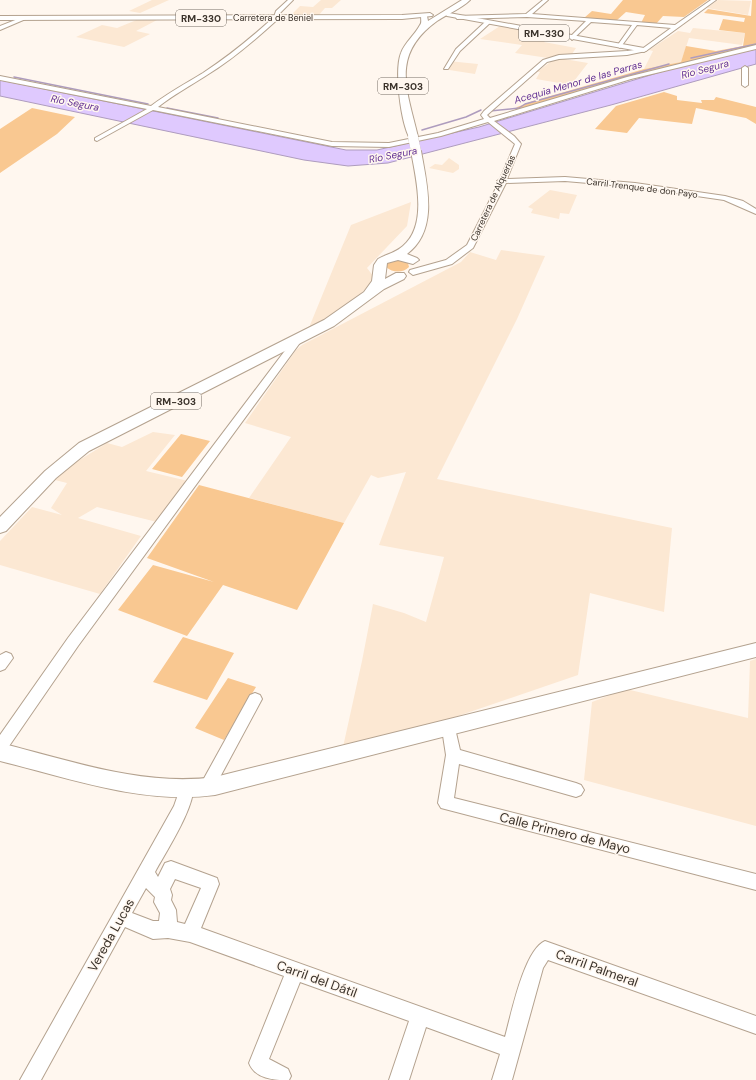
<svg xmlns="http://www.w3.org/2000/svg" width="756" height="1080" font-family="'DM Sans',sans-serif">
	<style>
		.built { fill: #fce8d3 }
		.green { fill: #f9c891 }
		.water { fill: #dfc9fe; stroke: #ae9cbe }
		.lines { fill: none; stroke-linecap: round; stroke-linejoin: round }
		.stream { stroke: #ae9cbe; stroke-width: 1.5 }
		.minor-casing { stroke: #b4a28f; stroke-width: 2 }
		.major-casing { stroke: #b4a28f; stroke-width: 2 }
		.highway-casing { stroke: #b4a28f; stroke-width: 2 }
		.minor { fill: #fff; fill-rule: evenodd }
		.major { fill: #fff; fill-rule: evenodd }
		.highway { fill: #fff; fill-rule: evenodd }
		.highway-bridge-casing { stroke: #b4a28f; stroke-width: 10; stroke-linecap: butt }
		.highway-bridge { stroke: #fff; stroke-width: 10 }
		.labels { text-anchor: middle; dominant-baseline: central; stroke-width: 3; stroke-linejoin: round; paint-order: stroke }
		.far-street-label { font-size: 9px; fill: #3a322a; stroke: #fff7ef }
		.shield { fill: #fff7ef; stroke: #756d65; stroke-width: 1 }
		.shield-label { font-size: 10px; font-weight: bold; fill: #3a322a }
		.far-water-label { font-size: 10px; font-style: italic; fill: #622f93; stroke: #fff7ef }
		.near-street-label { font-size: 13px; fill: #3a322a; stroke: #fff7ef }
	</style>
	<rect width="100%" height="100%" fill="#fff7ef"/>
	<path class="built" d="M152,0H169L140,13L129,11Z
		M321,0H341L332,8H325L318,16H290L300,6L313,7Z
		M718,0L751,1L748,15L707,8Z
		M139,19H159L136,31L150,34L124,47L76,37L102,25L117,28Z
		M500,26L551,35L544,42L576,48L572,54L548,58L515,53L522,45L480,39Z
		M693,28L745,33L742,45L689,38L681,62L644,69L653,51L649,50L678,31L690,33Z
		M558,58L588,63L571,85L536,79L540,72H537L553,60Z
		M448,61L478,64L475,74L443,69Z
		M449,158L459,165V169L453,173L429,168L435,164L442,165Z
		M550,190L577,195L569,214L560,213L559,219L531,213L533,209L528,207Z
		M411,202L407,226L367,268L374,277L369,286L353,300L308,330L351,225Z
		M501,250L545,256L517,319L437,479L672,528L664,612L590,593L578,675L341,756L362,661L373,604L404,613L426,622L444,557L379,545L406,472L378,478L371,475L344,523L249,498L291,437L245,423L296,350L302,345L461,262L470,252L496,260Z
		M153,432L175,435L146,471L188,481L157,522L97,507L78,518L141,536L100,594L0,565V541L32,507L62,515L51,508L67,483L55,480L70,466L107,443L122,447Z
		M756,659V826L584,780L592,702L626,689L748,718L750,661Z"/>
	<path class="green" d="M623,0H708L684,17L663,16L656,24L641,23L645,15L626,12L616,21L584,18L592,11L611,14Z
		M752,0H756V46L684,63L546,101L513,113L517,107L533,101L644,69L681,62L686,46L716,51L743,46L745,33L719,30L723,19L744,22L745,18L704,13L708,9L751,16Z
		M664,92L677,96V100L702,103L701,100H714L716,97L756,107V124L746,118L696,108L692,124L639,118L627,133L595,129L616,106Z
		M32,108L75,117L57,134L0,173V129Z
		M398,259L408,263L409,267C403,273 393,273 386,267L387,263Z
		M181,434L210,441L182,477L152,469Z
		M199,485L344,523L297,610L223,585L187,636L118,610L153,565L214,582L147,558Z
		M183,637L234,653L207,700L153,682Z
		M228,678L256,687L224,740L195,728Z"/>
	<path class="water" d="M756,49V64L611,105L388,163L348,166L304,160L0,96V80L346,150H377L479,127L677,67Z"/>
	<g class="lines">
		<path class="stream" d="M691,58L756,44
			M14,77L148,104
			M167,108L218,118
			M490,111L519,108L525,104L669,64
			M422,130L466,117L481,110"/>
		<defs>
			<path id="minor" d="M288,0H293L280,13L278,19C255,40 233,59 207,75C190,86 173,95 158,107L332,142L389,143L438,133L484,119L481,115L484,111L543,60L559,55L627,51L642,49L671,28L637,25L620,48L617,46L632,25L591,22L572,40L570,37L586,21L527,17L457,19L455,16L526,14L543,0H548L532,14L675,25L711,0H716L646,51L627,55L559,59L547,62L487,115L490,118L627,77L756,45V49L631,79L494,121L514,136L521,144L507,179L565,177L635,183L725,196L743,201L756,209V214L724,200L635,187L565,181L506,183L473,248L452,264L413,275L409,272L410,270L446,260L467,245L496,188L499,183L497,181L500,179L515,144L488,122L441,136L389,147L332,146L153,110L97,141L95,140V138L147,109L0,80V76L151,106C168,93 185,84 203,73C229,56 251,38 274,17L276,11Z
				M23,17L28,18L0,30V26Z
				M485,22L490,23L460,51L448,69H444L456,49Z
				M745,66L748,68V85L745,87L742,85V68Z
				M299,335L304,338L302,340L78,646L5,752L0,754V735L68,638L296,336Z
				M6,652L11,654L13,658L5,669L0,671V655Z
				M255,693L260,695L262,699L212,792L207,794L202,792L199,787L202,782L250,695Z
				M449,722L454,724L460,750L576,783L581,785L584,790L581,795L576,797L459,764L454,798L756,874V890L441,808L438,803L446,755L442,729L444,724Z
				M187,781L192,783C200,800 164,855 155,872L158,877L165,863L171,861L217,878L219,884L201,928L505,1037C511,1015 524,950 545,941L756,1016V1034L548,960L543,968L512,1080H492L500,1054L426,1027L409,1080H389L409,1021L300,982L269,1059L288,1069L291,1076L289,1080C274,1080 255,1079 249,1063L284,976L190,942L168,938L153,939L125,927L41,1080H20L174,806L182,783ZM175,879L201,888L185,924L177,922L176,910L171,900L172,895L170,889ZM146,888L155,897L154,902L160,913L159,921H153L132,913Z"/>
			<path id="major" d="M430,13L433,15L432,16L402,19L0,20V16L402,15Z
				M449,13L644,48L647,50L644,52L447,16L446,15Z
				M756,643V657L215,795C143,805 69,778 0,761V743C69,760 143,787 215,777Z"/>
			<path id="highway" d="M462,0H470C461,9 447,14 437,21C390,55 407,90 418,137L416,139H410C401,123 394,71 401,53C405,42 415,35 420,25C422,23 421,19 421,16H427L428,21Z
				M416,148L421,151C427,185 439,230 407,254L417,258L419,260L413,264L398,260L387,263L385,279L396,273H404L406,276L404,279L384,289L334,326L89,451L56,478L6,531L0,533V517L45,471L79,443L324,320L364,292L372,281L374,265L378,259C387,254 395,253 403,246C428,225 416,179 411,151Z"/>
		</defs>
		<use href="#minor" class="minor-casing"/>
		<use href="#major" class="major-casing"/>
		<use href="#highway" class="highway-casing"/>
		<use href="#minor" class="minor"/>
		<use href="#major" class="major"/>
		<use href="#highway" class="highway"/>
		<defs>
			<path id="highway-bridge" d="M413,137L416,151"/>
		</defs>
		<use href="#highway-bridge" class="highway-bridge-casing"/>
		<use href="#highway-bridge" class="highway-bridge"/>
	</g>
	<g class="labels">
		<g class="far-street-label">
			<text x="273" y="18">Carretera de Beniel</text>
			<text transform="translate(642 188) rotate(7)">Carril Trenque de don Payo</text>
			<text transform="translate(493 198) rotate(-65)">Carretera de Alquerías</text>
		</g>
		<g class="shield">
			<rect x="176" y="10" width="50" height="16" rx="3"/>
			<rect x="519" y="25" width="50" height="16" rx="3"/>
			<rect x="378" y="78" width="50" height="16" rx="3"/>
			<rect x="151" y="393" width="50" height="16" rx="3"/>
		</g>
		<g class="shield-label">
			<text x="201" y="18">RM-330</text>
			<text x="544" y="33">RM-330</text>
			<text x="403" y="86">RM-303</text>
			<text x="176" y="401">RM-303</text>
		</g>
		<g class="far-water-label">
			<text transform="translate(705 69) rotate(-15)">Río Segura</text>
			<text transform="translate(578 82) rotate(-16)">Acequia Menor de las Parras</text>
			<text transform="translate(75 103) rotate(11)">Río Segura</text>
			<text transform="translate(393 155) rotate(-11)">Río Segura</text>
		</g>
		<g class="near-street-label">
			<text transform="translate(565 833) rotate(14)">Calle Primero de Mayo</text>
			<text transform="translate(111 935) rotate(-61)">Vereda Lucas</text>
			<text transform="translate(597 968) rotate(20)">Carril Palmeral</text>
			<text transform="translate(317 979) rotate(20)">Carril del Dátil</text>
		</g>
	</g>
</svg>
